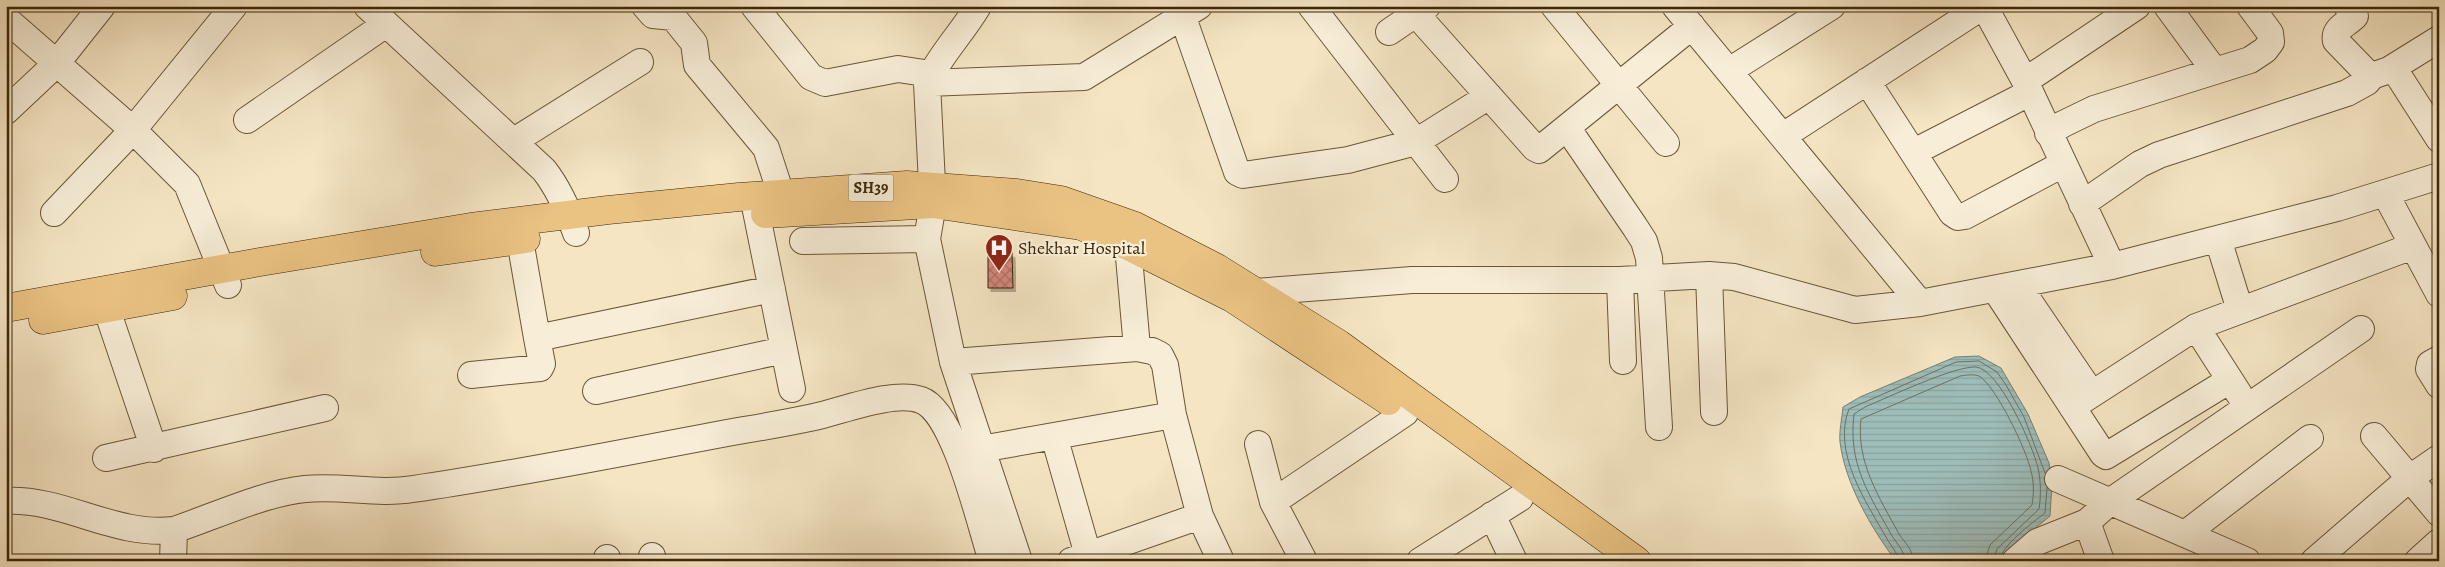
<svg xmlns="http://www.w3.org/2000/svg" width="2445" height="567" font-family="Alegreya,serif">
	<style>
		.water { fill: url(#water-rules); stroke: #768173 }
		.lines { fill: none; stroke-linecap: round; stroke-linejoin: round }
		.shore { stroke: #6c7261; stroke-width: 1 }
		.building { fill: url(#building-cross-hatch); stroke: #3b2708; filter: url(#shadow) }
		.minor-casing { stroke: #6a5637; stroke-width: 28 }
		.major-casing { stroke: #3b2708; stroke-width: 29 }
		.minor { stroke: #f8eed8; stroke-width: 26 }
		.major { stroke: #eac282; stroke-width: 28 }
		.labels { text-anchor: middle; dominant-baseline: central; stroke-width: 4.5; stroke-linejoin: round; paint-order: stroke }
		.shield { fill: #f8eed8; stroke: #746346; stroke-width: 1 }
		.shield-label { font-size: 16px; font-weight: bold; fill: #3b2708 }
		.poi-label { font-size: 18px; fill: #3b2708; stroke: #f8eed8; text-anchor: start }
	</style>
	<defs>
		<pattern id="water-rules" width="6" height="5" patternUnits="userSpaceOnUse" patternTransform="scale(1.25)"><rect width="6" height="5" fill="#9ebdba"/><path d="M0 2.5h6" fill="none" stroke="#89a29e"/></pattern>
		<pattern id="building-cross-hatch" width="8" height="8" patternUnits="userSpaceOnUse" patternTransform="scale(1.25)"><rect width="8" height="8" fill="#d6887f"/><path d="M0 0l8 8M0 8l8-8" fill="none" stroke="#af6f66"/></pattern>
		<filter id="shadow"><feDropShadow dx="3" dy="5.5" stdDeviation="0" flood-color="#0004"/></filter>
	</defs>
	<rect width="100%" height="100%" fill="#f5e5c3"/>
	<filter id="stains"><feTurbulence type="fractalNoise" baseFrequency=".004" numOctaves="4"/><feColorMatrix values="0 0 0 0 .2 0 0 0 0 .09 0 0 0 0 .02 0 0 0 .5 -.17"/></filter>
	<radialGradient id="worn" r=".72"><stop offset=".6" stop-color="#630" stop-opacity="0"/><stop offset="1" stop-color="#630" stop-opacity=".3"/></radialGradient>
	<path class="water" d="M1979,356L2001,368L2028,414L2049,463L2052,484L2050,516L2015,545L2004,561H1896C1871,528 1845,483 1840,442C1839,431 1842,418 1843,407L1860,397L1955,357Z"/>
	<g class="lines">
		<path class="shore" d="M1899,561C1898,553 1890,545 1886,537C1866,502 1832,452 1849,409L1956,362L1979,361L1997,372L2006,385L2024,417L2045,473
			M1905,561C1905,551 1896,543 1891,534C1868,493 1848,463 1854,414L1865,407C1889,397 1954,366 1976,367C1999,369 2033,446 2038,468C2041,481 2041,496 2039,509L1997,549L1993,561
			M1913,561C1913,549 1905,543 1899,534C1879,497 1856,462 1861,419L1960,376C1966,375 1974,374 1979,376C1996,386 2027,451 2031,471C2034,482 2034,494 2032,505L1990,545L1985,561
			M1999,561C2001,546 2033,522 2045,513L2047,488"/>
	</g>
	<path class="building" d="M988,252H1012L1013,288H988Z"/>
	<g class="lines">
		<defs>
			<path id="minor" d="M367,6L544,170C559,189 568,210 576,233
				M645,6L653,15L673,17L694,43L697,65L766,148L781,194
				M754,6L811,77L825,83L898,69L931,74
				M978,6C963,32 939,56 927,83L933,204L927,239L953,362L1137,348L1152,351L1160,355L1165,365L1173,415L1200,516L1221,561
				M1179,6L1237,172L1243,175L1348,160L1416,142L1489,96
				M1311,6L1445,179
				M1554,6L1666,143
				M1675,6L1920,303
				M1984,6L2025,81L2112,266
				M2167,6L2214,70
				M2347,6L2355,16C2348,24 2333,28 2336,41L2368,74L2372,76L2389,70L2398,75L2439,139
				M1416,14L1535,148L1539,150L1692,26
				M6,19L133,130L187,184L228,285
				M1389,32L1427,6
				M2389,70L2439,39
				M1729,71L1832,6
				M1867,81L1952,213L1958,217L1965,216L2063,164
				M2025,81L2137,6
				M927,83L1084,77L1199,6
				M6,111L56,64L102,6
				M247,120L386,24
				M1568,129L1635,227L1644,241L1649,258L1659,427
				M2048,133L2063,124L2094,109L2250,60L2265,50L2271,42L2270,33L2250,6
				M1783,136L1983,6
				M514,141L640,62
				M1914,152L2029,93
				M2385,193L2439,294
				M753,196L792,389
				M2082,204L2140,164L2159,155L2347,93L2367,82L2372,76
				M54,213L133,130L234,6
				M2218,239L2240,310
				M520,240L537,338
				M803,241L927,239
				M1128,246L1137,348
				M1709,275L1714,412
				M1620,280L1623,361
				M2018,285L2092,394
				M1995,289L2103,454L2106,456L2230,380
				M1255,292L1412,280H1620L1709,275L1734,277L1855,310L1920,303L2112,266L2337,208L2439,176
				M107,310L154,449
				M2196,327L2239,394
				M2439,359L2430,364L2429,369L2439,385
				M953,362L1019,561
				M471,375L540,368L542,364L537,338L772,289
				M596,391L784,350
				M2072,407L2196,327L2413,246
				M1054,436L1088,555
				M2374,436L2439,513
				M1258,444L1273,502L1405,413
				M981,449L1173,415
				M106,458L325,408
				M2058,479L2247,561
				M6,501C64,498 115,537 174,530C213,517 264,493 305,489C341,485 377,495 413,489C524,473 634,450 744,430C768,426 791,422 814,417C842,411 894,390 921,400C955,412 980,525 992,561
				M1273,502L1304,561
				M1492,515L1514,561
				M2087,522L2101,561
				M2185,534L2310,438
				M652,556L653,561
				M607,558V561
				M173,561L174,530
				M1071,561L1200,516
				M1420,561L1520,498
				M2015,561L2037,542L2087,522L2111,501L2361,329
				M2314,561L2410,478L2439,458
				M2418,561L2439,542"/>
			<path id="major" d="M765,214L933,204L1081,226L1128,246L1232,298L1388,401
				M435,252L526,239
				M6,308L260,262L471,227L608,210L739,197L907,185L1017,193L1061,200L1135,226L1217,268L1339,344L1637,561
				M43,320L173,296"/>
		</defs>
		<use href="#minor" class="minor-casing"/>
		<use href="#major" class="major-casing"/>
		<use href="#minor" class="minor"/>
		<use href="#major" class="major"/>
	</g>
	<defs>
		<symbol id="hospital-pin" viewBox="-11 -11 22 30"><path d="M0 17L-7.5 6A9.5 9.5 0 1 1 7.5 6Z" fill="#8f2418" stroke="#f8eed8"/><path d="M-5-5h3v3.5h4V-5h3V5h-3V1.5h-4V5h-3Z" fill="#fff"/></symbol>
	</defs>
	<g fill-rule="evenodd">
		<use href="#hospital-pin" x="983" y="232" width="32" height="43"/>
	</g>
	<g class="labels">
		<rect class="shield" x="848.5" y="174.5" width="45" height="27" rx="4"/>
		<g class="shield-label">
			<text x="871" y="188">SH39</text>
		</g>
		<g class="poi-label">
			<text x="1018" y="248">Shekhar Hospital</text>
		</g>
	</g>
	<rect width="2445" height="567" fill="none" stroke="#f5e5c3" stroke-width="25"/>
	<rect x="8" y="8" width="2430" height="552" fill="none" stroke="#3b2708" stroke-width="2.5"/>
	<rect x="12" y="12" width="2420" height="542" fill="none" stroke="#3b2708"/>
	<rect width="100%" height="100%" filter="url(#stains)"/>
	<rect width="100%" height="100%" fill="url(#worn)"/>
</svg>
